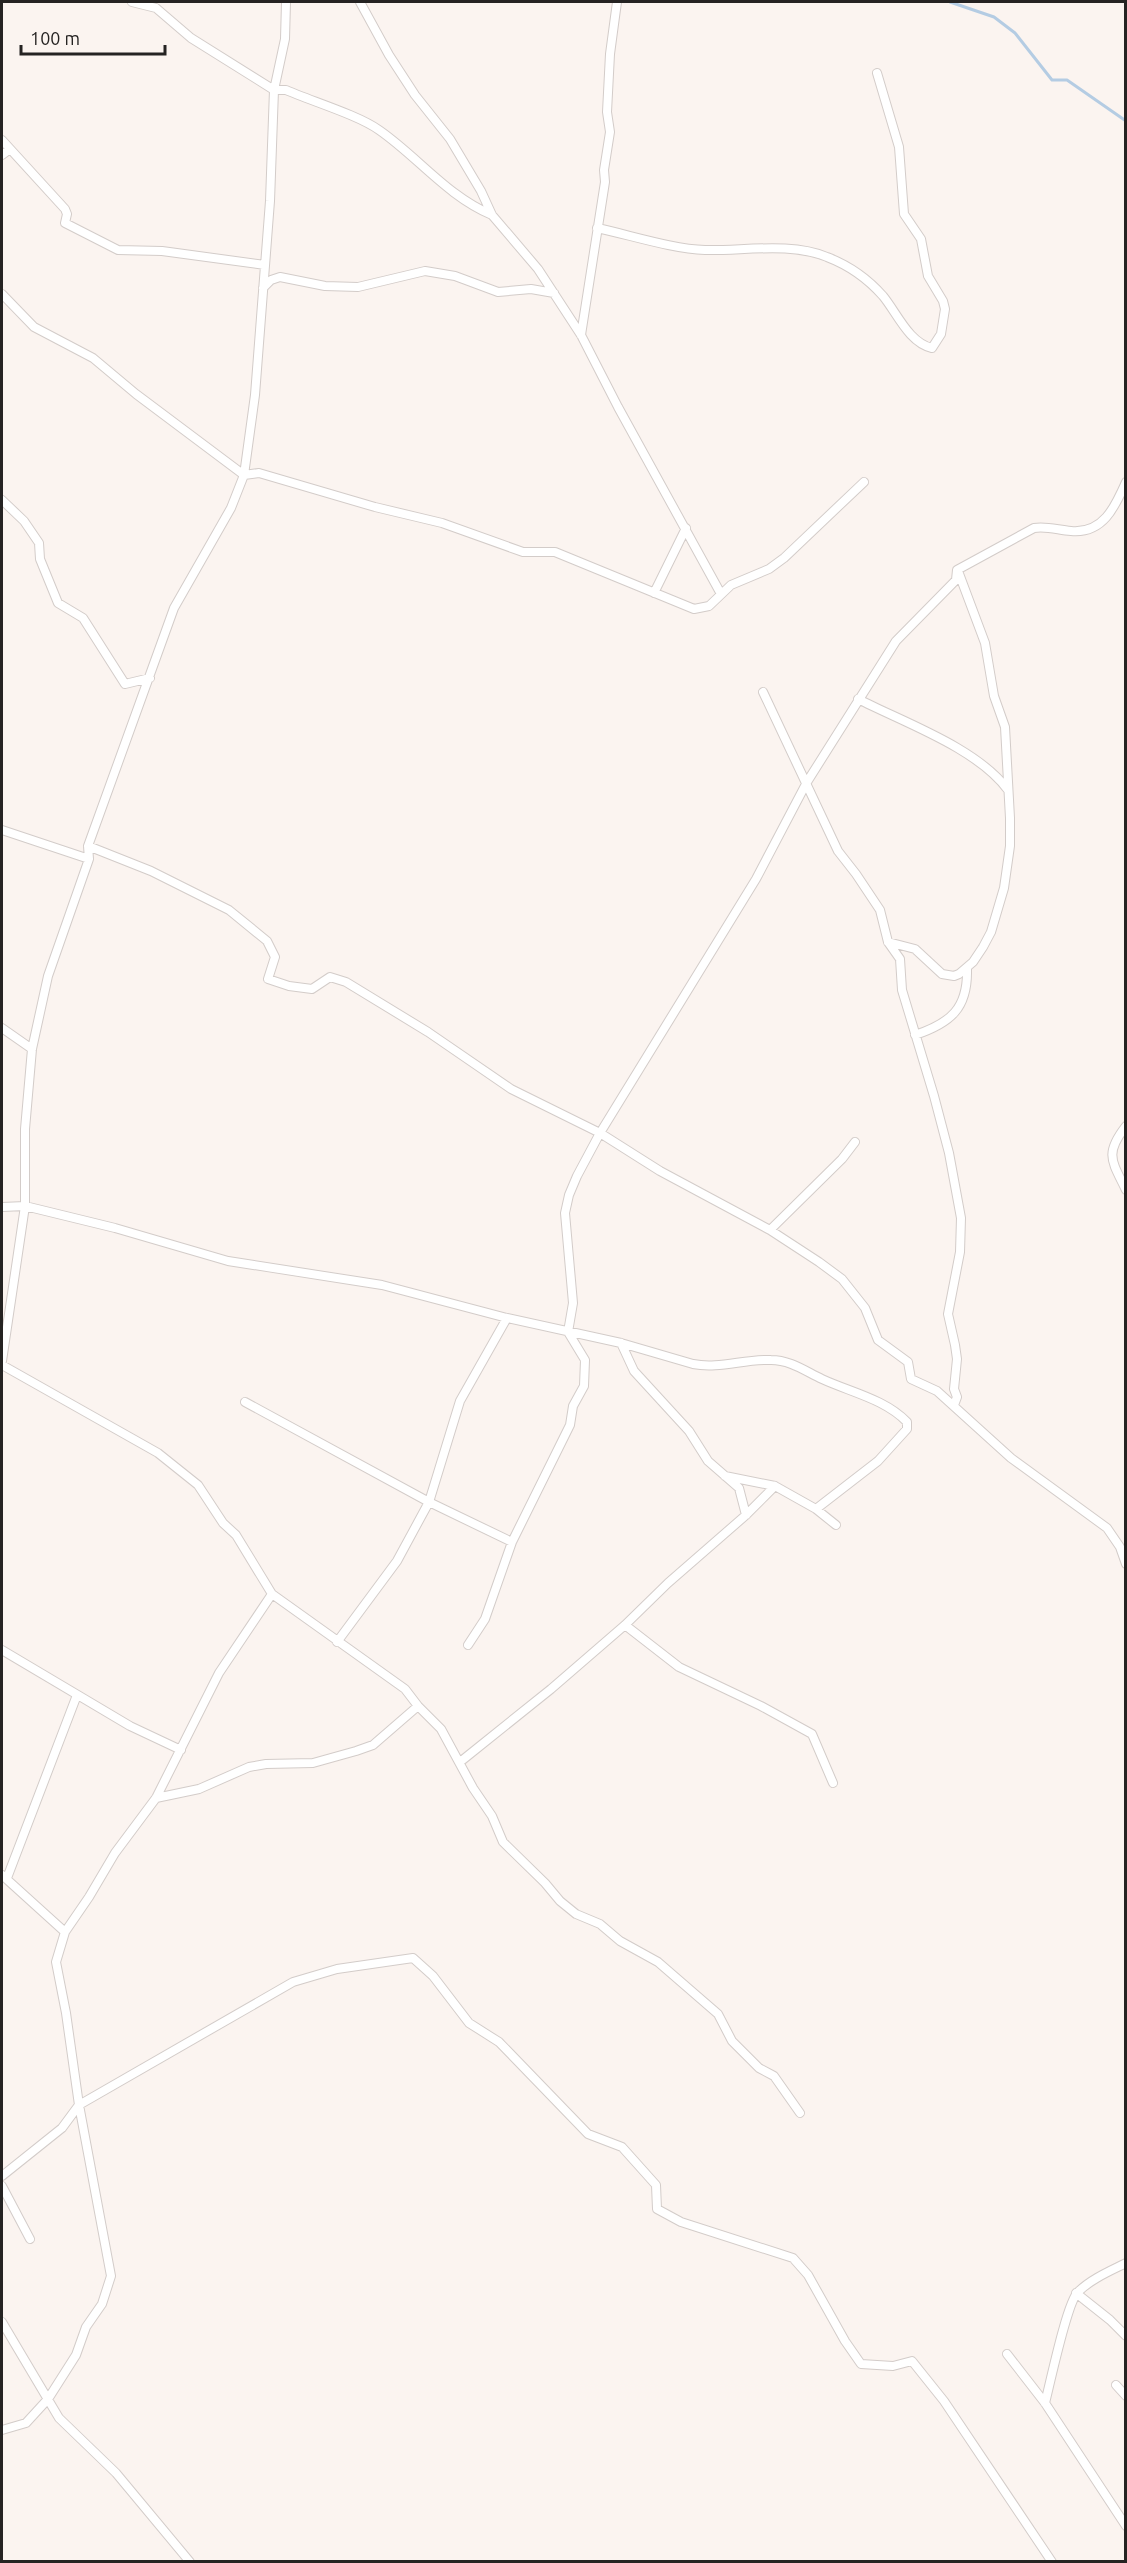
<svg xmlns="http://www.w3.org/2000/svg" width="1127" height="2563" font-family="Ubuntu,sans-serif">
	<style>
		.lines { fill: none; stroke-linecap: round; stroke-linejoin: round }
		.stream { stroke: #b4cce3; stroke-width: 3 }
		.street-casing { stroke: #d3ccc9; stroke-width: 10 }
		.street { stroke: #fff; stroke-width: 8 }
	</style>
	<rect width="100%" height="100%" fill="#fbf4f0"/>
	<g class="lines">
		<path class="stream" d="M950,2L994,17L1015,33L1052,80H1067L1126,121"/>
		<defs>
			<path id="street" d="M132,2L156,8L191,38L274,90H286C311,101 358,115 379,130C418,157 447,196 492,215
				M360,2L389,55L415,95L450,139L481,191L492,215L538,269L581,335L618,407L721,594
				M2,140L65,209L67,214L65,223L118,250L162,251L265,265
				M2,155L10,149
				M597,228C630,235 673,249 705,250C743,251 791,242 827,257C848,265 868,279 883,296C897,313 909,343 932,348L941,334L945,309L943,301L928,276L921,239L904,214L899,147L877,73
				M263,288L271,280L280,277L325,286L358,287L425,271L455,276L498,292L531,289L554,293
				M2,294L34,327L93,358L136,394L244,475L259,473L375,507L442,523L523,552H555L694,609L709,606L731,585L769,569L784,558L864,482
				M581,335L605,182L604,170L610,132L607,112L610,54L617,2
				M2,500L24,521L39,543L40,559L58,603L83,618L125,684L150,678
				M654,593L686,528
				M763,692L838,851L856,874L880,910L888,942L900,959L902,990L934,1096L949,1153L961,1218L960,1252L948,1314L955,1345L957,1359L954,1389L957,1397L954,1405
				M858,699C905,723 977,748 1008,790
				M2,830L89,859
				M88,846L151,871L229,910L267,941L275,957L268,979L289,986L312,989L330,977L346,982L428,1032L511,1089L600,1133L660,1171L770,1230L819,1262L842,1279L865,1308L878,1340L908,1362L911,1379L937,1391L1011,1458L1107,1528L1120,1547L1126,1564
				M888,942L915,949L942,974L954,976L959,974L973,962L983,947L991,932L1004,888L1010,846V818L1005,727L994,696L985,643L958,571
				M2,1028L32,1049
				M915,1035C951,1023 968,1008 967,969
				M1126,1126C1104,1154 1112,1161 1126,1190
				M2,1207L25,1206L115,1228L228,1261L382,1285L507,1318L621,1343L693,1364C719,1369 744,1359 771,1360C790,1360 805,1371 822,1379C850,1392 885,1399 907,1422V1429L878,1461L816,1509
				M770,1230L842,1159L855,1142
				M621,1343L634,1371L689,1431L708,1461L739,1488L746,1515
				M2,1361L25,1206V1129L32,1049L48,976L89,859L88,846L174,608L231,508L244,475L255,395L270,201L274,90L285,39L286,2
				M2,1365L158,1453L198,1485L223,1523L236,1535L272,1594
				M245,1402L429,1502L512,1542
				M725,1476L775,1486L816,1509L836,1525
				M625,1625L679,1667L761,1706L812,1734L833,1783
				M337,1642L397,1561L429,1502L460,1401L507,1318
				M468,1645L485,1619L512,1542L570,1425L573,1406L584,1386L585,1360L568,1332L573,1303L565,1213L569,1195L577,1176L600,1133L756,879L807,782L896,641L956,580L957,570L1034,528C1047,526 1058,530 1071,531C1103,534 1115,507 1126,482
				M2,1650L130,1726L181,1750
				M460,1762L551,1689L625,1625L668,1583L746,1515L775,1486
				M156,1798L199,1789L249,1767L266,1764L313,1763L356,1751L373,1745L418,1706
				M2,1875L65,1932
				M7,1878L77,1695
				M2,2176L62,2128L79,2105L293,1982L337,1969L413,1958L433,1976L469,2023L499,2042L588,2134L622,2147L656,2185L657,2209L681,2222L793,2258L808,2275L845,2341L861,2364L893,2366L912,2361L944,2401L1052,2562
				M2,2186L30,2239
				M1076,2293L1110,2320L1126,2336
				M2,2322L59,2418L116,2473L190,2562
				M1007,2354L1045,2403L1126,2526
				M1116,2385L1126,2396
				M1045,2403C1050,2384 1067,2302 1078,2292C1091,2279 1110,2271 1126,2263
				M2,2430L26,2423L48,2399L76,2355L86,2327L102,2304L111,2276L79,2105L66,2013L56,1962L65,1932L89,1897L115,1853L156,1798L219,1673L272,1594L405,1689L418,1706L441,1729L473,1788L492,1816L503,1842L545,1883L560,1901L576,1914L600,1924L620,1941L658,1962L718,2014L732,2041L759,2068L774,2076L800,2113"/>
		</defs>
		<use href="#street" class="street-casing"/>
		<use href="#street" class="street"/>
	</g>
	<rect width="1127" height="2563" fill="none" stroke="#252322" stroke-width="6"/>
	<path d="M21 45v9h144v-9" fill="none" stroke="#252322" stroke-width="3"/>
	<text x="30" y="45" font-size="18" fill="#252322" stroke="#fbf4f0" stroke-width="4.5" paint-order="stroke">100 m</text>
</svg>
